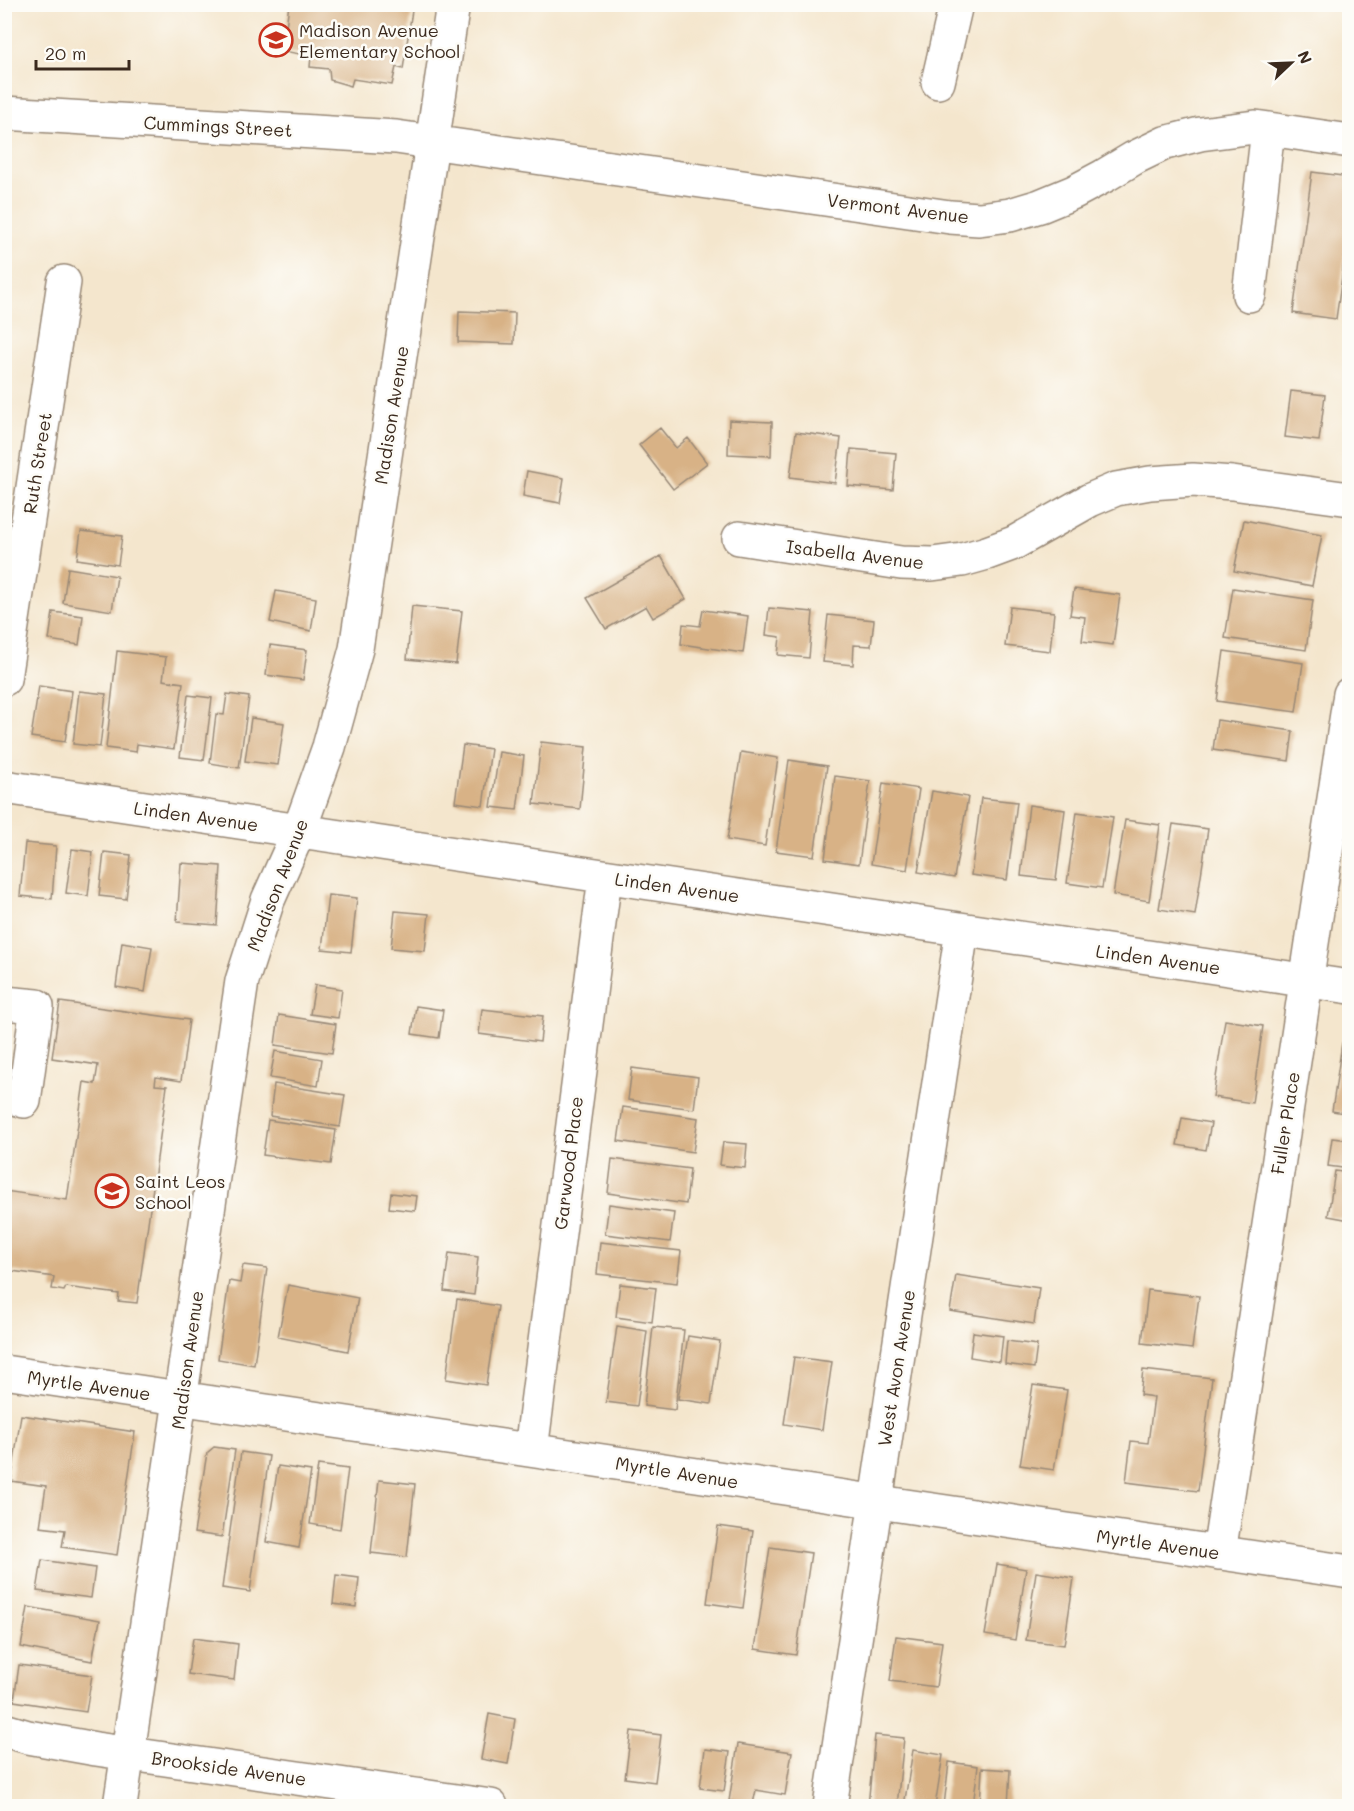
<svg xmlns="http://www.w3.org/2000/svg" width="1354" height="1811" font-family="Mali,sans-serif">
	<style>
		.building { fill: #d8b286 }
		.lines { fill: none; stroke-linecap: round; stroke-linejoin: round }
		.minor-casing { stroke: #988876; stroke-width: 36 }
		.minor { stroke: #fff; stroke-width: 33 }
		.labels { text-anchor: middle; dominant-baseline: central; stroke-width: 5; stroke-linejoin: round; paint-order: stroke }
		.poi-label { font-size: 18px; fill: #3b2a1e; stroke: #fdfcf7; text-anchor: start }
		.street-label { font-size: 18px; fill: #3b2a1e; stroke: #fdfcf7 }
	</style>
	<rect width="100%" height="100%" fill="#fdfcf7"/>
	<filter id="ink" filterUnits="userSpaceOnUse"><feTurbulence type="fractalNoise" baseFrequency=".0167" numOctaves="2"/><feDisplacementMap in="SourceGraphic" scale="12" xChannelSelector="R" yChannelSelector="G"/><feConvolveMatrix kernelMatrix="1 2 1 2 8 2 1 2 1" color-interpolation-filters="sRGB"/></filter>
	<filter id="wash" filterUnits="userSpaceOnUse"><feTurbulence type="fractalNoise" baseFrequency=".008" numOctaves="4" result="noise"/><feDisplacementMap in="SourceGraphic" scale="24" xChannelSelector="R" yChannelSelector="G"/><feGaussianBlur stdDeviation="1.35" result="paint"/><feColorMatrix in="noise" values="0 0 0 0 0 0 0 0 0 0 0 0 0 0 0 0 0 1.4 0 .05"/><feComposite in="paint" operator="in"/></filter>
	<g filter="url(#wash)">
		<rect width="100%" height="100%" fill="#f4e6cd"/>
		<g id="blocks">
			<path class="building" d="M289,4H413L403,69L396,67L392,85L353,79L351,86L330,80L329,69L310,67L311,56L283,51Z
				M1312,172L1350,177V219L1336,319L1293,313Z
				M459,311L515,313L514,344L458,342Z
				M1291,391L1325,395L1319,441L1285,437Z
				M729,420L772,422L771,456L728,454Z
				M660,428L676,448L688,438L707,463L673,489L639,445Z
				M796,432L841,438L835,483L790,477Z
				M851,449L896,453L893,490L848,486Z
				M527,471L564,478L560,503L523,496Z
				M1244,520L1322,535L1312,586L1234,571Z
				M81,531L122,536L118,565L77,559Z
				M661,556L686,599L653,618L646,606L606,629L587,598Z
				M68,568L117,576L112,611L63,603Z
				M1233,588L1313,600L1306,650L1225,638Z
				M1074,589L1120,595L1113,645L1082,641L1085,617L1070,615Z
				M276,591L316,598L311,631L270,622Z
				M412,606L462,611L456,664L407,659Z
				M1010,607L1054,612L1050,651L1005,646Z
				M769,608L813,612L809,658L778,655L780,637L766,635Z
				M703,610L748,616L743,653L681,644L683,624L700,626Z
				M53,612L83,616L79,645L49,640Z
				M828,615L874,620L871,646L854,645L853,665L823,662Z
				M270,645L307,650L303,680L266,675Z
				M117,651L166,657L163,680L183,683L174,749L137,744L136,752L106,748Z
				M1224,651L1303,663L1296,712L1217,701Z
				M39,686L72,691L65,742L31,737Z
				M79,691L106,694L100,747L73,744Z
				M227,694L249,697L239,768L210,763L216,714L224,715Z
				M188,695L212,698L204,760L180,757Z
				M251,718L284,723L278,765L245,761Z
				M1217,720L1293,731L1289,761L1213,750Z
				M541,742L586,747L580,809L534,804Z
				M463,745L491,749L483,806L455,802Z
				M499,752L524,756L517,810L491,807Z
				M741,752L778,758L765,846L727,840Z
				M789,760L827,766L814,856L776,851Z
				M835,776L870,781L859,864L825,859Z
				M883,783L919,789L907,870L871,864Z
				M932,791L968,797L954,878L918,872Z
				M981,798L1017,802L1007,880L971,875Z
				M1029,805L1065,810L1056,880L1021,876Z
				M1077,812L1113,817L1102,888L1067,883Z
				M1125,820L1160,825L1149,901L1113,895Z
				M1173,824L1208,829L1195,915L1159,909Z
				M25,843L56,846L52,899L20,896Z
				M72,849L93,852L88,896L66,893Z
				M104,852L131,855L126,899L99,896Z
				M181,863L221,866L217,925L177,922Z
				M328,895L357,898L351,952L322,949Z
				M395,911L429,914L425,951L391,948Z
				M122,942L152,947L145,992L116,987Z
				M315,985L342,989L338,1018L310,1014Z
				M60,1002L189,1020L181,1081L156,1077L155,1085L167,1086L137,1303L118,1301L119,1294L66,1287L64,1291L52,1289L54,1277L5,1270V1191L67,1200L84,1082L95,1084L98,1065L52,1058Z
				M416,1006L443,1010L439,1038L412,1034Z
				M482,1009L543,1016L540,1042L479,1034Z
				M279,1015L336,1024L332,1053L275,1045Z
				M1225,1020L1263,1026L1252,1103L1213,1097Z
				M1342,1043L1350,1044V1114L1332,1111Z
				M275,1051L322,1059L318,1086L270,1078Z
				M632,1068L698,1077L694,1109L628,1100Z
				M274,1084L345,1095L340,1127L270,1116Z
				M623,1107L698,1118L693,1152L618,1141Z
				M1182,1118L1211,1123L1206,1150L1177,1145Z
				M268,1120L336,1130L331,1164L263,1155Z
				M1332,1138L1350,1140V1169L1328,1166Z
				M723,1142L747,1144L745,1168L720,1165Z
				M612,1159L690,1169L686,1204L608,1193Z
				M1335,1171L1350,1173V1220L1328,1216Z
				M391,1193L417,1196L415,1211L389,1208Z
				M609,1204L674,1213L670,1242L605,1234Z
				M600,1242L681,1251L677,1283L597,1274Z
				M449,1253L478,1257L474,1295L444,1291Z
				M243,1265L267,1268L254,1365L218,1359L229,1281L240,1283Z
				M956,1275L1039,1288L1034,1324L950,1311Z
				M620,1284L656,1288L652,1322L616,1317Z
				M288,1285L358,1298L348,1351L278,1337Z
				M1148,1290L1199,1296L1192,1349L1142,1343Z
				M457,1299L498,1306L486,1385L446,1379Z
				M617,1326L647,1331L637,1406L606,1402Z
				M653,1327L684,1330L675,1410L644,1406Z
				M973,1332L1003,1336L1000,1362L970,1357Z
				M688,1336L720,1341L711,1404L678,1399Z
				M1007,1341L1037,1345L1034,1368L1005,1364Z
				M794,1357L832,1362L822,1430L784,1424Z
				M1143,1370L1212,1378L1198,1491L1126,1482L1131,1441L1148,1443L1154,1397L1140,1395Z
				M1033,1385L1067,1390L1054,1470L1020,1465Z
				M21,1415L135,1432L117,1555L62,1547L65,1530L40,1527L46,1486L11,1481Z
				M214,1447L235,1450L222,1537L194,1533L207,1453Z
				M241,1452L269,1456L250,1592L222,1588Z
				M318,1465L348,1469L340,1529L310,1524Z
				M278,1466L311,1471L299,1548L266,1542Z
				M379,1480L415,1484L407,1557L371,1553Z
				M718,1526L753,1531L743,1608L707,1603Z
				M770,1547L811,1553L796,1655L755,1649Z
				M42,1560L95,1568L91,1598L37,1591Z
				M997,1564L1026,1569L1015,1640L985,1635Z
				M1036,1572L1074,1578L1064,1645L1026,1640Z
				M336,1575L359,1578L356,1607L333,1604Z
				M28,1607L100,1620L92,1661L21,1647Z
				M896,1636L942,1642L936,1687L890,1681Z
				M193,1638L238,1644L234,1680L188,1674Z
				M19,1665L92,1675L86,1712L14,1701Z
				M489,1714L515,1719L508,1764L481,1759Z
				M631,1731L661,1735L655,1782L625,1778Z
				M875,1735L904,1738L897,1806H868Z
				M738,1744L792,1752L785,1795L756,1790L753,1804L729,1801Z
				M705,1749L730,1752L724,1791L700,1788Z
				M913,1750L943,1755L935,1806H904Z
				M949,1762L978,1766L973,1806H944Z
				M982,1768L1010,1770L1008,1806H980Z"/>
		</g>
	</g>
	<g filter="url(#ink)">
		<use href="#blocks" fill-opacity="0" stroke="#988876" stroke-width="1.5"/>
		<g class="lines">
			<defs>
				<path id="minor" d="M938,82L956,4
					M4,113L396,137L950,217L979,219L1010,215L1040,206L1074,192L1104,176L1134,158L1165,143L1200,134L1255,127L1350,141
					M1249,295L1268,129
					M739,538L901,563L932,564L962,560L987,553L1014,543L1090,500L1116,489L1150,483L1193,480L1232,483L1350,499
					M4,679L64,282
					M4,787L1350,987
					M4,1003L37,1006L24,1101L4,1094
					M4,1372L1350,1572
					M531,1450L605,877
					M1219,1553L1350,694
					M4,1730L28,1737L96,1749L491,1806
					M120,1806L242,981L268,900L299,831L329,747L356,649L453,4
					M830,1806L962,930"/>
			</defs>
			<use href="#minor" class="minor-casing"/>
			<use href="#minor" class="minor"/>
		</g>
	</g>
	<defs>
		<symbol id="school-ring" viewBox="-11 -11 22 22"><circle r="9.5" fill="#fdfcf7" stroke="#c8321e" stroke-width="1.5"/><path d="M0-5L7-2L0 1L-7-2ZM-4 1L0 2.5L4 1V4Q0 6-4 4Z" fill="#c8321e"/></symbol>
	</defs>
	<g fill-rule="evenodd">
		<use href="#school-ring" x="257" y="21" width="38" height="38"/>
		<use href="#school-ring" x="93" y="1172" width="38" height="38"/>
	</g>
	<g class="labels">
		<g class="poi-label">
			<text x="299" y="30">Madison Avenue<tspan x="299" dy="21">Elementary School</tspan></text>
			<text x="135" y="1181">Saint Leos<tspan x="135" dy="21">School</tspan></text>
		</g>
		<g class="street-label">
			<text transform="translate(218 126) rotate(3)">Cummings Street</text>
			<text transform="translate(898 208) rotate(7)">Vermont Avenue</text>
			<text transform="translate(391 415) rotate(-81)">Madison Avenue</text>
			<text transform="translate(37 463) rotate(-81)">Ruth Street</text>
			<text transform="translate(855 554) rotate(7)">Isabella Avenue</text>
			<text transform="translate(196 816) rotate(8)">Linden Avenue</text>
			<text transform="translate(277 885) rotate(-69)">Madison Avenue</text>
			<text transform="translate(677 887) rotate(8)">Linden Avenue</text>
			<text transform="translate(1158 959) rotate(8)">Linden Avenue</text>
			<text transform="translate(1285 1123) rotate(-81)">Fuller Place</text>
			<text transform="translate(568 1163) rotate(-83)">Garwood Place</text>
			<text transform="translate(187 1360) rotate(-82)">Madison Avenue</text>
			<text transform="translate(896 1368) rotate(-81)">West Avon Avenue</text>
			<text transform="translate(89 1385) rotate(8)">Myrtle Avenue</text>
			<text transform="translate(677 1472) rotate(9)">Myrtle Avenue</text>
			<text transform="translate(1158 1544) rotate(8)">Myrtle Avenue</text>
			<text transform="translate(229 1768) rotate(8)">Brookside Avenue</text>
		</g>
	</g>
	<rect width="1354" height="1811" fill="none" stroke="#fdfcf7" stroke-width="24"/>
	<g transform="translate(1291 63) rotate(67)" stroke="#fdfcf7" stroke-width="4.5" paint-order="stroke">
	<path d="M0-4.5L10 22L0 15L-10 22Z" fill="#3b2a1e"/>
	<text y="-9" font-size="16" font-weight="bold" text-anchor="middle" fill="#3b2a1e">N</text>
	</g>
	<path d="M36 60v9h93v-9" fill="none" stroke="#3b2a1e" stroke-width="3"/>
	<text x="45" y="60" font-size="18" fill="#3b2a1e" stroke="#fdfcf7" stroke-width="4.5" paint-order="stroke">20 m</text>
</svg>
